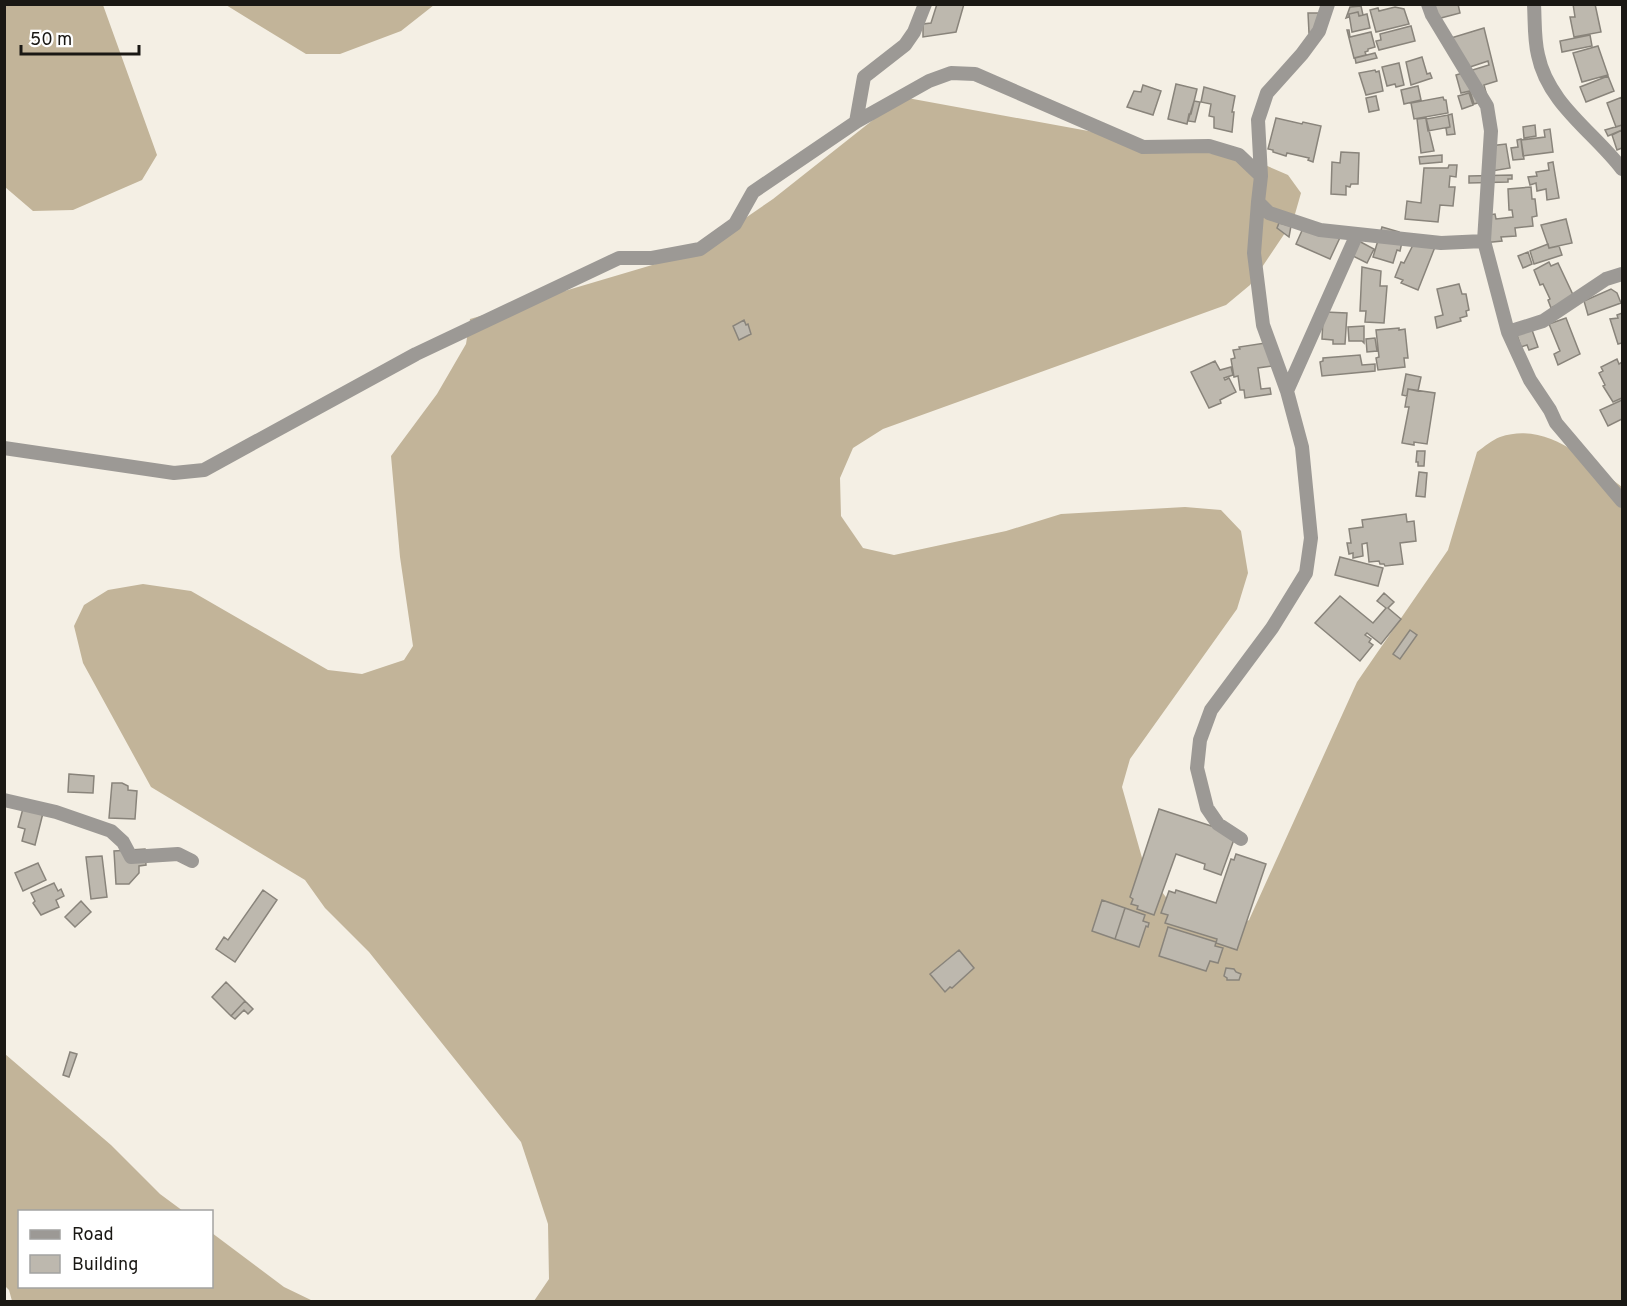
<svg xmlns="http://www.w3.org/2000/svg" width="1627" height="1306" font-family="Overpass,sans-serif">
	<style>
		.forest { fill: #c2b499 }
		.building { fill: #bdb8ae; stroke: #89847b; stroke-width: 1.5 }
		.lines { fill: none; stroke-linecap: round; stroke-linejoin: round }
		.street { stroke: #9c9995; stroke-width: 14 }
	</style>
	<rect width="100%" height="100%" fill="#f4efe4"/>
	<path class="forest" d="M5,4L103,5L157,155L142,180L73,210L33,211L5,187Z
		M226,5H434L401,31L340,54H306Z
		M902,97L1258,162L1288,175L1301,193L1293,221L1250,285L1226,305L883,429L853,448L840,478L841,516L863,548L894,555L1006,531L1061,514L1185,507L1221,510L1241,531L1248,573L1237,609L1130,759L1122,787L1146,872L1185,921L1224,935L1249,920L1357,682L1448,550L1477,452C1484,447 1492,440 1500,437C1548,421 1587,461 1622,487V1301H534L549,1279L548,1224L521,1142L369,952L325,908L305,880L151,787L83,663L74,626L84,605L108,590L143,584L191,591L328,670L362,674L404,660L413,646L400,557L391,456L437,394L466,344L470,319L696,252L773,199Z
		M5,1054L111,1145L160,1194L183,1211L20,1212V1286H212V1233L284,1287L313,1301H12L9,1290L4,1285Z"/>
	<path class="building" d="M937,4H964L956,32L923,37V24L931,23Z
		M1432,4H1458L1460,13L1437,19Z
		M1573,4H1595L1601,32L1574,37L1570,17H1575Z
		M1361,6L1363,15L1359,16L1358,12L1349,14V17L1346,18L1350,7Z
		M1395,7L1404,9L1409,24L1376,32L1370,10L1378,8L1379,11Z
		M1358,12L1359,16L1367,14L1370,28L1352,32L1349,14Z
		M1308,13H1323L1321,33H1309Z
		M1411,26L1415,41L1379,50L1376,41L1381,40L1380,34Z
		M1484,28L1497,81L1484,85L1488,100L1474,104L1470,91L1461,93L1456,75L1489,65L1488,61L1461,70L1451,38Z
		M1347,30H1349L1350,37L1371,32L1375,47L1368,49V51L1365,52L1366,55L1354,58Z
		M1590,35L1592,46L1562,52L1560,41Z
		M1598,46L1608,75L1582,82L1573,53Z
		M1375,53L1377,58L1356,63L1355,58Z
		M1422,57L1427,74L1430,73L1432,78L1411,85L1406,62Z
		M1399,63L1404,85L1396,87L1395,84L1387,86L1382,67Z
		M1375,70L1376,72L1379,71L1383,91L1366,95L1359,73Z
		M1608,76L1614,91L1586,102L1580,87Z
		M1176,84L1197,89L1191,114H1189L1187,124L1168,119Z
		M1143,85L1161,91L1153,115L1127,107L1134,91L1141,92Z
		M1418,86L1421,100L1404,104L1401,90Z
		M1204,87L1235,96L1232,112H1234L1232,132L1214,128V117L1209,116L1211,104L1201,102Z
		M1469,93L1473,105L1462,109L1458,96Z
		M1376,96L1379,110L1369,112L1366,98Z
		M1443,97L1444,100H1446L1448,113L1414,119L1411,103Z
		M1622,97V125L1616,127L1607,103Z
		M1194,101L1200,102L1195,122L1188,121Z
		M1452,114L1455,134L1447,135L1446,128L1450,127L1448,115Z
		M1448,115L1450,127L1428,131L1426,119Z
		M1276,118L1302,124L1303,122L1321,126L1313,162L1308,160L1309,158L1287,153L1286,156L1273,152V150L1268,149Z
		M1426,118L1434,151L1421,153L1417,119Z
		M1535,125L1536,136L1524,138L1523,127Z
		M1622,125V130L1608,136L1605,130Z
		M1550,129L1553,152L1523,156L1521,140L1545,137L1544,130Z
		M1622,130V148L1617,150L1612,135Z
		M1521,139L1524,159L1513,160L1511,148L1518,147L1517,140Z
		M1506,144L1510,168L1492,171L1489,146Z
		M1341,152L1359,153L1358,184H1351L1350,187L1346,186V195L1331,194L1332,162L1340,163Z
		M1442,155V162L1420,164L1419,157Z
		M1553,162L1559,198L1547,200L1546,189L1537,191L1536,183L1530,185L1528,177L1537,176L1536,172L1549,170L1548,163Z
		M1449,165H1457L1456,177L1450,176L1449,187H1455L1453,206L1440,205L1438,222L1405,219L1407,201L1421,203L1424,168H1448Z
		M1512,175V179H1508V182L1469,183V176Z
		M1531,187L1532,199H1535L1537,216L1532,217L1533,226L1515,228L1516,236L1501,237L1502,241L1483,243L1481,216L1495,214L1496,219L1513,217L1512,210H1509L1508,189Z
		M1566,219L1572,243L1549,248L1541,225Z
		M1279,223L1291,226L1289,237L1277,228Z
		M1304,226L1344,229L1330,259L1296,244Z
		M1382,227L1399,232L1403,238L1400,251L1397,250L1393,263L1373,257Z
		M1355,239L1374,249L1367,263L1347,253Z
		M1416,239L1435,247L1418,290L1401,283L1403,280L1395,277L1401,262L1404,263Z
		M1548,244L1549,248L1559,246L1562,255L1534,264L1530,251Z
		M1528,252L1532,264L1523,268L1518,256Z
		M1549,262L1551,266L1558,263L1574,297L1551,308L1548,300L1550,299L1543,284L1540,285L1534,270Z
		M1362,267L1381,271L1380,286H1387L1384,323L1365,322L1366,311H1360Z
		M1459,284L1462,294H1466L1469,310L1466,311L1467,316L1460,318L1461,321L1437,328L1435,317L1443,315L1437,289Z
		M1611,289L1617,293L1621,303L1588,315L1584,301Z
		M1325,312L1347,313L1345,344H1333V340L1322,339L1323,319Z
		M1622,313V343L1618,344L1610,319L1618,318L1617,315Z
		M1566,318L1580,354L1558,365L1554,354L1560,351L1549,324Z
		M744,320L746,325L748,324L751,334L739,340L733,326Z
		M1364,326V343L1362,341H1349L1348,327Z
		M1399,328V330L1405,329L1408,358H1404L1405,367L1378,370L1376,358L1379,357L1376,330Z
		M1532,330L1538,347L1529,350L1527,345L1521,347L1517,335Z
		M1375,338L1377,351L1367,352L1366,339Z
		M1272,342L1279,365L1258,368L1261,389L1270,388L1271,394L1245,398L1244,390H1240L1238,376L1234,377L1231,359L1235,358L1233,350L1240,349L1239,347Z
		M1360,355L1362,365L1375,364V371L1322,376L1320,362L1323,361V358Z
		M1617,359L1619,364L1622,362V398L1613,402L1603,386L1605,385L1599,373L1603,371L1601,367Z
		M1215,361L1220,370L1231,367L1233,375L1224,378L1225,380L1229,378L1236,392L1220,400L1221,403L1209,408L1191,372Z
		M1406,374L1421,377L1418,391L1408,389L1407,396L1402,395Z
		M1408,389L1435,393L1427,444L1414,442V445L1402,443L1409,407H1405Z
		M1622,400V419L1608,426L1600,410Z
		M1417,451H1425L1424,466H1418V462H1416Z
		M1419,472L1427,473L1425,497L1416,496Z
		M1406,514L1407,522L1414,521L1416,541L1400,543L1403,564L1385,566L1384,564H1380L1379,561L1369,562L1367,543L1362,544L1363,556L1353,558V553L1349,554L1347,543H1351L1349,529L1363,527L1362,520Z
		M1340,557L1383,568L1378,586L1335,575Z
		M1384,593L1394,602L1388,608L1401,619L1381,644L1367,633L1365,635L1371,639L1369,642L1373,645L1360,661L1315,623L1340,596L1373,623L1386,608L1377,601Z
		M1410,630L1417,635L1400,659L1393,654Z
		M69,774L94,776L93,793L68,792Z
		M112,783H122L128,786V790L137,791L135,819L109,818Z
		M25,801L43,813L35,845L22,841L25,829L18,827Z
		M1159,809L1236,834L1221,875L1204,869L1205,864L1176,854L1154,915L1137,909L1138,906L1131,904L1133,899L1130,897Z
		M145,849L146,865L139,866V873L129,884H116L114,851Z
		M1236,854L1266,864L1237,950L1216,943L1217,939L1165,923L1168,915L1161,913L1169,891L1175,893L1176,890L1216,903L1231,859L1234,860Z
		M102,856L107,897L91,899L86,857Z
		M38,863L46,880L23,891L15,873Z
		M54,883L58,891L61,889L64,896L56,900L59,907L41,915L33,903L35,901L31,893Z
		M263,890L277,900L235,962L216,949L224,937L228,940Z
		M1102,900L1125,908L1115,939L1092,931Z
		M81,901L91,912L75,927L65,917Z
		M1125,908L1145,915L1143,921L1149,923L1148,927L1146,926L1139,947L1115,939Z
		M1168,927L1216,942L1215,946L1223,948L1218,963L1210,961L1206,971L1159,956Z
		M959,950L974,968L952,988L950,987L945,992L930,974Z
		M1226,968L1234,969L1236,972L1241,974L1239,980H1227V978L1224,976Z
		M226,982L245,1001L231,1016L212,997Z
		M245,1001L253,1009L248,1014L244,1010L235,1019L231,1016Z
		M70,1052L77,1054L69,1077L63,1075Z"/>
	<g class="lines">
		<path class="street" d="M1428,4L1432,15L1487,106L1491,131L1484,241L1508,332L1530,380L1550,410L1556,423L1622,501
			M1534,4C1535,21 1534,39 1538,55C1548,104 1594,132 1622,169
			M856,122L864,77L905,45L914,32L925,4
			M1261,176L1258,120L1267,93L1302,54L1319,31L1328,4
			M1508,332L1543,321L1606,279L1622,274
			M1287,391L1357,234
			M4,448L174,473L204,470L416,354L619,258H652L700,249L735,224L753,192L856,122L929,81L951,73L975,74L1143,147L1209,146L1239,155L1261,176L1258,202L1269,213L1320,230L1441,243L1484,241
			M4,800L56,812L111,831L123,842L131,857L178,854L192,861
			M1241,839L1218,824L1207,808L1197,768L1200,740L1211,710L1272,628L1306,573L1311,538L1302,447L1287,391L1263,325L1254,253L1258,202"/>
	</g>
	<rect width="1627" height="1306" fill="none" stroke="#1a1814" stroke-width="12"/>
	<rect x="18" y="1210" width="195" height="78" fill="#ffffff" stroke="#a3a3a1" stroke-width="1.5"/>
	<rect x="30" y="1230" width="30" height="9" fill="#9c9995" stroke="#a3a3a1" stroke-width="1.5"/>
	<text x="72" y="1240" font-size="18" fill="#1a1814">Road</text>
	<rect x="30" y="1255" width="30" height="18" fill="#bdb8ae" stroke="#a3a3a1" stroke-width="1.5"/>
	<text x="72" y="1270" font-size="18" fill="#1a1814">Building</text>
	<path d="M21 45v9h118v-9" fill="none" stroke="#1a1814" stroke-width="3"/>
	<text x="30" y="45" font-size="18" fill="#1a1814" stroke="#ffffff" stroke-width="4.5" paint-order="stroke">50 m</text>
</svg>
